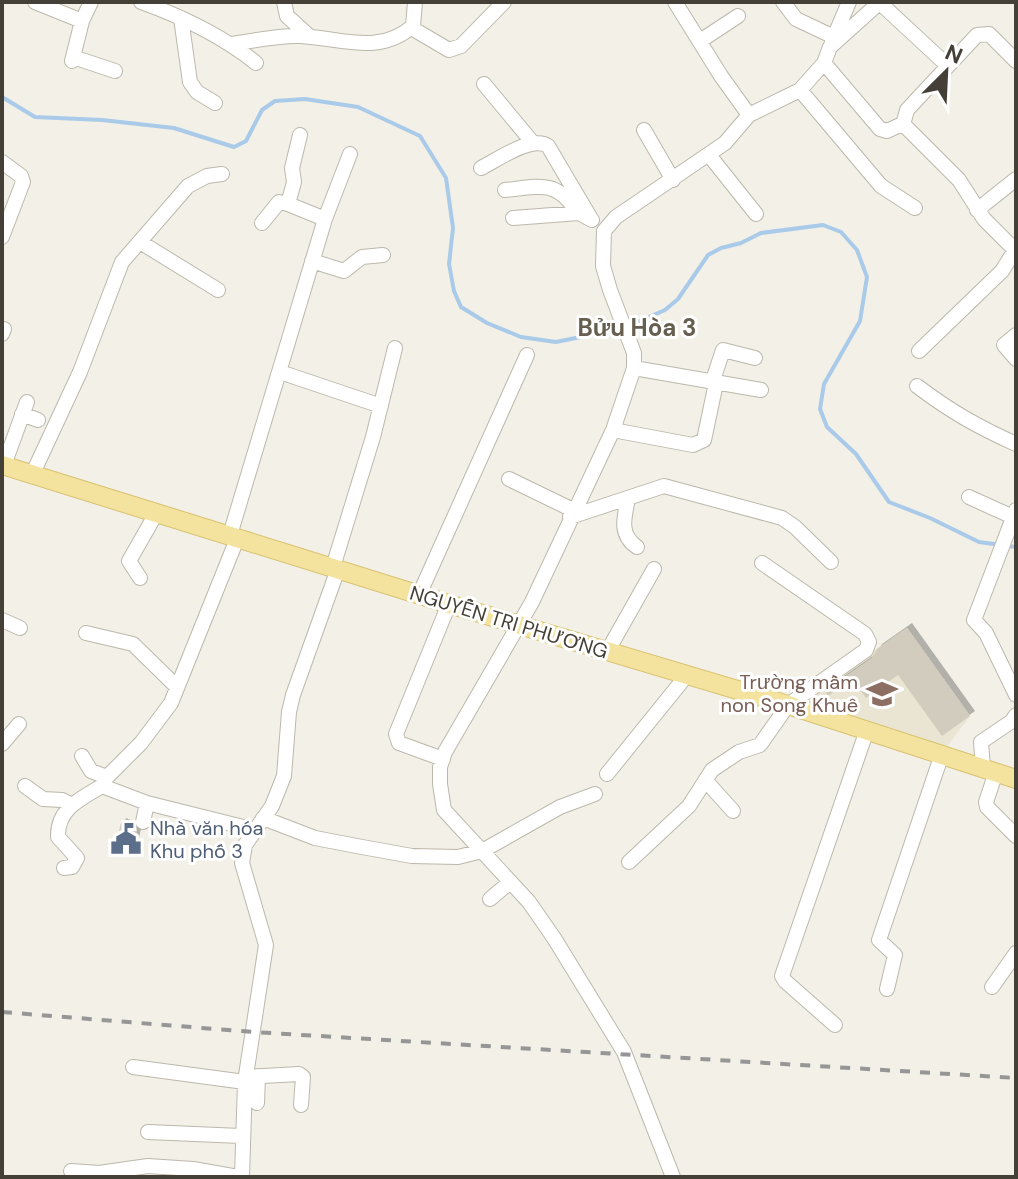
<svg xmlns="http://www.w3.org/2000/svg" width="1018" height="1179" font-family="'DM Sans',sans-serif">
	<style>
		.education { fill: #eae5d2 }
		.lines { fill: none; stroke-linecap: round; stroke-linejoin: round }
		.stream { stroke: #a9cae9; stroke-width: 4 }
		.building { fill: #d2ccbe; filter: url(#shadow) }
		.minor-casing { stroke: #bcb8ab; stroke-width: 16 }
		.major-casing { stroke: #d8c16f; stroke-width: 20 }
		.minor { stroke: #fff; stroke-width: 14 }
		.major { stroke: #f4e39e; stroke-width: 18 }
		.rail { stroke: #969696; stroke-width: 4; stroke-dasharray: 10 10; stroke-linecap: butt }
		.labels { text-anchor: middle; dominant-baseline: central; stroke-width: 6; stroke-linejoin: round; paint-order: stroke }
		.street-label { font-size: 20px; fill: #444037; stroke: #fff }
		.education-label { font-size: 20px; fill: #785e54; stroke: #fff; text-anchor: end }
		.service-label { font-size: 20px; fill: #4e5e75; stroke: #fff; text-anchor: start }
		.quarter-label { font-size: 24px; font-weight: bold; fill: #665f4f; stroke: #fff }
	</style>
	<defs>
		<filter id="shadow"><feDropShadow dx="5" dy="-5" stdDeviation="0" flood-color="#0004"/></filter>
	</defs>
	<rect width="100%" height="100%" fill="#f2f0e7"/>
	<path class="education" d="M907,628L970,716L946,748L800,701Z"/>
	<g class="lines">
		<path class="stream" d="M2,97L35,117L102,120L174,128L234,147L246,141L262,110L275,101L305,99L358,107L420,136L446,178L453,228L449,264L454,291L461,307L487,323L521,337L556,342L620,329
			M628,326L665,310L678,299L708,255L721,248L741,243L761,233L823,225L841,232L857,250L867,277L860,321L824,384L820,409L827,427L856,454L889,502L930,518L979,542L1016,547"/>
	</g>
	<path class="building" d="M907,628L970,716L942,736L898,675L866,698L852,679L828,696L825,691L872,658L877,649Z
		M121,823L137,830L131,855L114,851Z"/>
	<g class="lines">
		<defs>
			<path id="minor" d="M35,2L82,21L91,2
				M141,2C183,17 221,35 256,63
				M284,2L287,16L310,37
				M415,2L413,26L415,30L449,50L461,46L504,2
				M675,2L721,76L749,115
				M783,2L796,19L834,37
				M879,2L948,66L977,35L989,34L1016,61
				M181,18L190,82L197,92L215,103
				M700,41L738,16
				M832,42L849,2
				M232,44C254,41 278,35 300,36C342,38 378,56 413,26
				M73,57L115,71
				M72,61L82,21
				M824,63L880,129L887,131L900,125L906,127L959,180L984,219L1015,250L1002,271L919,351
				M484,84L533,143
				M800,90L881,186L915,208
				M903,125L907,110L948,66
				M644,130L673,180
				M300,135L292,168L294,182L288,204L325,219
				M709,155L756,214
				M2,162L21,176L23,182L2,237
				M481,168C497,160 532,135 548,146L590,217
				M505,190C537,187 555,179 575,209
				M977,210L1016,179
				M513,218L579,213L592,220
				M262,223L279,202L288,204
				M140,242L218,290
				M312,261L344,271L362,257L383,255
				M2,334L4,329
				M1016,335L1004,345L1016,359
				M634,368L761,390
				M280,372L381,406
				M712,383L723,350L755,358
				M917,386C950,411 978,427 1016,444
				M22,414L38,420
				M613,430L693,445L704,440L716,383
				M4,465L27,402
				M33,473L80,372L122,262L188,186L207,176L222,174
				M509,479L573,510
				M969,497L1013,517
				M628,499C624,518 619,535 637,547
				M1016,510L974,620L986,633L1016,695
				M570,517L664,486L782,518L795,527L831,562
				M230,535L325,219L350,154
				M333,567L373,437L395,348
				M140,578L129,561L157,512
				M419,595L527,355
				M2,620L20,628
				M86,633L133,644L177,687
				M607,652L654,569
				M2,744L19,724
				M82,756L91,771L107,777
				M443,759L399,743L396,734L449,604
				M983,768L981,742L1012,721L1016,715
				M996,772L986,802L987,807L1016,836
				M607,774L687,675
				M706,781L733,811
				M25,786L43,799L62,800L72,805
				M102,786L107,777L141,743L171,703L237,539
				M263,818L315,838L362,847L412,856L458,857L482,851L560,807L595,794
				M143,822L147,803
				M629,862L689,806L712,770L739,752L760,745L788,705L866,650L869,642L865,634L762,563
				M64,868L72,867L77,858L58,837C57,809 80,799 102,786L147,803L255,830
				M490,899L510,882
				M992,987L1016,953
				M887,989L895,955L879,940L942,754
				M835,1025L785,981L782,976L867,730
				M133,1067L245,1082
				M245,1077L299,1074L303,1077L301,1105
				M257,1103L258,1076
				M148,1132L241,1136
				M71,1171L99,1173L148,1166L193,1169L238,1177
				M242,1177L245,1082L266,945L242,863L245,845L272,806L284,776L289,712L293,695L338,569
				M673,1177L624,1052L554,938L529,902L444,810L440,784V767L445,752L532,602L613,430L634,368V353L610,290L603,266L604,231L616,217L725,143L749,115L800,90L824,63L830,47L879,3"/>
			<path id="major" d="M2,465L449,604L788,705L1016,779"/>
		</defs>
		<use href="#minor" class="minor-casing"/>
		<use href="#major" class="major-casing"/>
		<use href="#minor" class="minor"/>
		<use href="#major" class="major"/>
		<path class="rail" d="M2,1012L253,1032L1016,1078"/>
	</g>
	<defs>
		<symbol id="school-bare" viewBox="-9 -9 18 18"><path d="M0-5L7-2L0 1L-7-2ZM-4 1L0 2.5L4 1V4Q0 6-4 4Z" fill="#8d6e63" stroke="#fff" stroke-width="2.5" paint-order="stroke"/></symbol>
		<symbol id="civic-bare" viewBox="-9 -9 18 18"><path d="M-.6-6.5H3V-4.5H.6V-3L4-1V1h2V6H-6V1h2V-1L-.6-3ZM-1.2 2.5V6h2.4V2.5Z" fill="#5c6f8a" stroke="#fff" stroke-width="2.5" paint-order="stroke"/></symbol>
	</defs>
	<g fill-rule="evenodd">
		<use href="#school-bare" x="860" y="672" width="44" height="44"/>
		<use href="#civic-bare" x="104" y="817" width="44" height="44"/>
	</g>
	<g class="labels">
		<g class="street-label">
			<text transform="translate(509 622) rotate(17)">NGUYỄN TRI PHƯƠNG</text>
		</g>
		<g class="education-label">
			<text x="858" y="682">Trường mầm<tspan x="858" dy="23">non Song Khuê</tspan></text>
		</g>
		<g class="service-label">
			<text x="150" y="828">Nhà văn hóa<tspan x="150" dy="23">Khu phố 3</tspan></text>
		</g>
		<g class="quarter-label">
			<text x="637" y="327">Bửu Hòa 3</text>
		</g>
	</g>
	<rect width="1018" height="1179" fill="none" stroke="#444037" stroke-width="8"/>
	<g transform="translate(946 72) rotate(24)" stroke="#ffffff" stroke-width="6" paint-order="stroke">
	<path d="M0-6L14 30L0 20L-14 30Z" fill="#444037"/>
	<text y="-12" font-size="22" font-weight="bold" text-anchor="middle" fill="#444037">N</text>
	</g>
</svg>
